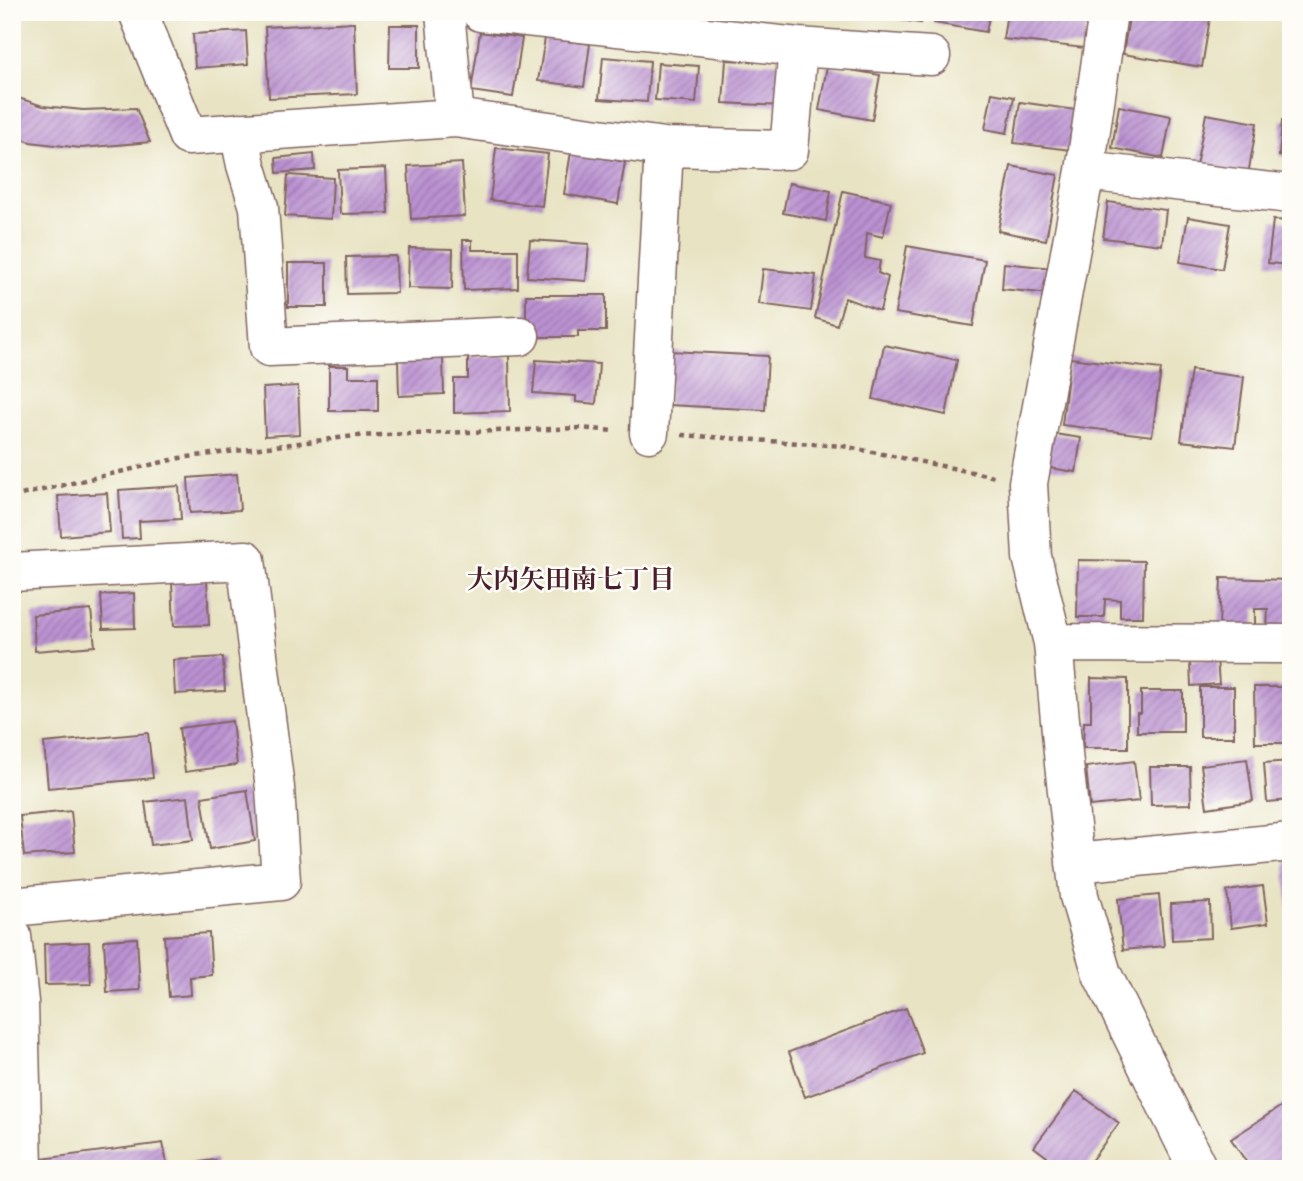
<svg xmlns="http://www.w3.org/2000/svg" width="1303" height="1181" font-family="'Gentium Book Plus','Noto Serif JP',serif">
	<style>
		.building { fill: url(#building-hatch) }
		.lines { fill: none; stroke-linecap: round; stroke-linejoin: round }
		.street-casing { stroke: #816460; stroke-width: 41 }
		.path { stroke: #816460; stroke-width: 4.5; stroke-dasharray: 5 5; stroke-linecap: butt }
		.street { stroke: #fff; stroke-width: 38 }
		.labels { text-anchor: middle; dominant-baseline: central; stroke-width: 5; stroke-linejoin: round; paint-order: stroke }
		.neighbourhood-label { font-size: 26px; font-weight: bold; fill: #4a1f2b; stroke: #fdfcf7 }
	</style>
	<defs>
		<pattern id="building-hatch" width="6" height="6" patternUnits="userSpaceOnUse" patternTransform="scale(1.75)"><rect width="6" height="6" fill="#bb92d2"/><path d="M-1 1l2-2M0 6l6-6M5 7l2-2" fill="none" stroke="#9a77ab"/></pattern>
	</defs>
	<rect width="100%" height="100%" fill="#fdfcf7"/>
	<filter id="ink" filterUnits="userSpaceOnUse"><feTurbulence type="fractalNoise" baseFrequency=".0143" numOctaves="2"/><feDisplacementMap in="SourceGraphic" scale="14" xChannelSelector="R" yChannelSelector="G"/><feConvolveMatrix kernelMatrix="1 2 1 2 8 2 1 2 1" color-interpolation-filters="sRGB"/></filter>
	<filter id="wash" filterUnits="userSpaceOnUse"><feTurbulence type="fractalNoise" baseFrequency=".00686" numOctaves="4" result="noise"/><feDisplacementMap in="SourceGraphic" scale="28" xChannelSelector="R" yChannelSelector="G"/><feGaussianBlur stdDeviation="1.57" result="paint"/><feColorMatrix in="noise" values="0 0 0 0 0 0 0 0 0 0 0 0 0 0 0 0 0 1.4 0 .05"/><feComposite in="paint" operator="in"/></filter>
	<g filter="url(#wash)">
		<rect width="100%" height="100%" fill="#e8e3c3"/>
		<g id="blocks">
			<path class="building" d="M862,12H923L921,23L862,14Z
				M936,12H990L986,32L934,23Z
				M1007,12H1088L1084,48L1003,39Z
				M1130,12H1211L1202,67L1123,54Z
				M354,22L357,94L269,98L265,27Z
				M390,25H419V68H389Z
				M246,31L248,64L195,68L193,34Z
				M480,32L522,38L513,97L471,91Z
				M545,38L590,44L584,87L538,81Z
				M603,57L650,61L647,102L599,99Z
				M726,60L783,63L781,106L723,103Z
				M658,63L699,66L696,103L655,100Z
				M827,66L880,75L872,120L819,110Z
				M992,93L1014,97L1007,133L985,129Z
				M12,96L43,106L83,110L136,108L150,142L81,148L30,142L12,134Z
				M1020,102L1076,110L1071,150L1014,143Z
				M1119,106L1171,116L1163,158L1112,148Z
				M1206,114L1257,123L1248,175L1196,166Z
				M1282,120L1291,121V157L1279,156Z
				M496,148L548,154L542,206L490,200Z
				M571,152L625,162L618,204L564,194Z
				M314,154L315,170L277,173L276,158Z
				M462,163L465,216L411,219L408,166Z
				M1011,166L1058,175L1046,240L998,231Z
				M386,168L388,213L340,214L338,170Z
				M288,175L333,178L331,219L285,216Z
				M789,183L831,191L826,221L783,213Z
				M843,191L891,202L883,237L867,233L865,258L880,261L878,273L888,277L880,311L845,298L837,325L815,318Z
				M1108,202L1166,210L1162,245L1103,238Z
				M1188,217L1230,224L1222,269L1180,262Z
				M1273,220L1291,221V265L1268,263Z
				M463,240H472V250H518V288L464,290Z
				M530,240L589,244L586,281L527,277Z
				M907,246L985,260L973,326L895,313Z
				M409,248L453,249L452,289L408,288Z
				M396,256L397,293L347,294L346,257Z
				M288,263H327V307H288Z
				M1004,263L1052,268L1050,294L1002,289Z
				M763,269L816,275L811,311L759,304Z
				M526,295H606V331H578V337H526Z
				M884,345L957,360L946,415L873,399Z
				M670,351L768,356L765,410L668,405Z
				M468,356H509L510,411L454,413V379H468Z
				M443,357L444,394L399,396L398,359Z
				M1070,358L1161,369L1152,436L1062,425Z
				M536,360L599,364L596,404L576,402V396L533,393Z
				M329,366H348V377H378V411H329Z
				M1191,370L1244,377L1235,447L1181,441Z
				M298,386L300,434L265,436L263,388Z
				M1048,433L1081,438L1076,472L1043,467Z
				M237,474L240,510L190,513L188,478Z
				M179,486L181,519L139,521L140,538L122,539L119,490Z
				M107,493L110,532L61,536L58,496Z
				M1078,560L1144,561L1143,617H1120V600L1105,599L1104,617H1077Z
				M1221,578L1291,580L1290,628H1267L1268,609H1255V629L1219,628Z
				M207,580L209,625L174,626L172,581Z
				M134,593L135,628L103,629L101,595Z
				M91,610L95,646L35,651L33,615Z
				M223,657L225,691L175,694L173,660Z
				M1217,658L1219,684L1191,686L1190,661Z
				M1091,678L1128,679V748H1083L1084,722H1091Z
				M1200,687H1234V737H1200Z
				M1254,687H1289L1290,743H1255Z
				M1141,691H1183V732H1137V713H1141Z
				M232,721L237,765L185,772L179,728Z
				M148,733L153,778L48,788L44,743Z
				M1247,759L1253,801L1207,808L1201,765Z
				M1134,761L1139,801L1090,806L1086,767Z
				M1291,761V800L1267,802L1264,763Z
				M1150,767H1190L1191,804L1151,805Z
				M247,790L255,841L210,849L202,797Z
				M188,797L193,840L151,845L145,802Z
				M71,811L75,852L24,856L20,816Z
				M1291,857V917H1289L1284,858Z
				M1263,886L1268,923L1231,928L1227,891Z
				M1159,895L1164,946L1123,950L1118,899Z
				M1210,902L1211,938L1172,940L1171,904Z
				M209,933L212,975L190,977L191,995L169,997L164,936Z
				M137,938L140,990L107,992L104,940Z
				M89,942L91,984L45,985L44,944Z
				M906,1008L923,1053L805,1097L789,1052Z
				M1076,1091L1119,1123L1085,1169H1063L1034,1147Z
				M1286,1103L1291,1110V1160L1277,1169H1251L1231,1139Z
				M163,1143L168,1169H42L41,1159Z
				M215,1160L216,1169H180L179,1165Z"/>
		</g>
	</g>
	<g filter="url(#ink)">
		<use href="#blocks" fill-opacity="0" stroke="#816460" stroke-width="2"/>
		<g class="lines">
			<defs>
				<path id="street" d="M138,12L188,136L455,118L664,147L649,433
					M445,12L455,118
					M481,12L798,47L931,56
					M1108,12L1085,171L1028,483L1032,557L1053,643L1064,764L1079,896L1102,974L1198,1169
					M239,132L246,165L259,207L269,347L520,336
					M664,147L789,150L798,47
					M1085,171L1291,194
					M12,572L246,560L275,788L281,881L12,907
					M1053,643L1291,644
					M1075,863L1291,842
					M12,936L19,1002L23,1169"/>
			</defs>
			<use href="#street" class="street-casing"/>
			<path class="path" d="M682,435L843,446L996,477
				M12,497L180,458L355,436L581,428L614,431"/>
			<use href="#street" class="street"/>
		</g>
	</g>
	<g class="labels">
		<g class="neighbourhood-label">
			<text x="571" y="578">大内矢田南七丁目</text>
		</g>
	</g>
	<rect width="1303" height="1181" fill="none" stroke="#fdfcf7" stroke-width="42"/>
</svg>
